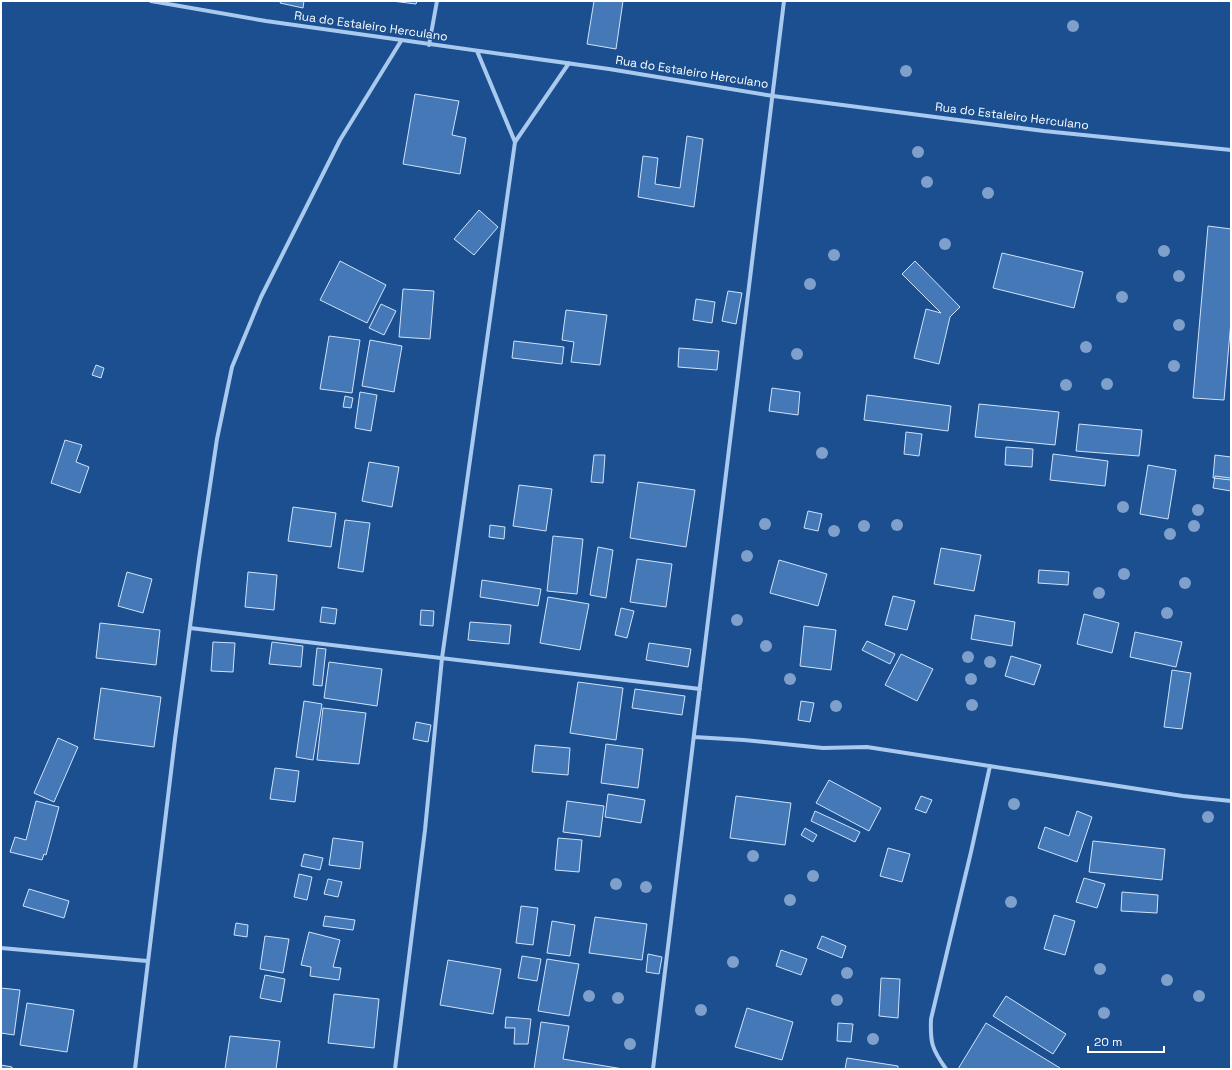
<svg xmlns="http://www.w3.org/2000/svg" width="1232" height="1070" font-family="'Space Grotesk',sans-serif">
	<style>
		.building { fill: #4478b7; stroke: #cfe3fa }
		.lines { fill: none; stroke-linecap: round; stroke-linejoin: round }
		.street { stroke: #a9c9ee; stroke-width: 4 }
		.tree { fill: #7ea0ca }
		.labels { text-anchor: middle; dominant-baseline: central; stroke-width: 3; stroke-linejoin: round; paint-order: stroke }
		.street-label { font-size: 12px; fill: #fff; stroke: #1b4f8f }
	</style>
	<rect width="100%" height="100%" fill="#1b4f8f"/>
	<path class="building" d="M281,1H304L303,8L280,3Z
		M392,1H417L416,4Z
		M594,1H623L616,49L587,44Z
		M415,94L459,101L452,135L466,138L460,174L403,164Z
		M687,136L703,139L694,207L638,197L643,156L658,158L655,184L680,188Z
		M479,210L498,227L474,255L454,239Z
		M1208,226L1231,229V321L1224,400L1193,398Z
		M1002,253L1083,272L1074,308L993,288Z
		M340,261L386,285L367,323L320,300Z
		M915,261L960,307L950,317L939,364L914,358L926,309L941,313L902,274Z
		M403,289L434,291L430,339L399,337Z
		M728,291L742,293L736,324L722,321Z
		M696,299L715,302L712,323L693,320Z
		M381,304L396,311L384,335L369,328Z
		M566,310L607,315L600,365L571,362L574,342L562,340Z
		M329,336L360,340L352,393L320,389Z
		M370,340L402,346L394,392L362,386Z
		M514,341L564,347L562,364L512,358Z
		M679,348L719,351L717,370L678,367Z
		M96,365L104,368L101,378L92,375Z
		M772,388L800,392L798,415L769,411Z
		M360,392L377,395L371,431L355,428Z
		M867,395L951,406L948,431L864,420Z
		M345,396L353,398L351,408L343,407Z
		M979,404L1059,412L1055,445L975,437Z
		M1079,424L1142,430L1139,456L1076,451Z
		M906,432L922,434L919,456L904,454Z
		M65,440L82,445L76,462L89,467L80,493L51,483Z
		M1006,447L1033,449L1032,467L1005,465Z
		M1053,454L1108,461L1105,486L1050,480Z
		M594,455H605L603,483L591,482Z
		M1215,455L1231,457V480L1213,478Z
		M369,462L399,467L392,507L362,501Z
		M1148,465L1176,470L1168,519L1140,514Z
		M1215,476L1231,478V491L1213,488Z
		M638,482L695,490L686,547L630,538Z
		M519,485L552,489L546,531L513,526Z
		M293,507L336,513L331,547L288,541Z
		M808,511L822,514L818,531L804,528Z
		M345,520L370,523L363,572L338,568Z
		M490,525L505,527L504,539L489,537Z
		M553,536L583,539L577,594L547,591Z
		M598,547L613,550L606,598L590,595Z
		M941,548L981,555L974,591L934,584Z
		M637,559L672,564L666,607L630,602Z
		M779,560L827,574L818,606L770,593Z
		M1039,570L1069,572L1068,585L1038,583Z
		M127,572L152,579L143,613L118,606Z
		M248,572L277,575L274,610L245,607Z
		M482,580L541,589L538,606L480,597Z
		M893,596L915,601L907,630L885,625Z
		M548,597L589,604L580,650L540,643Z
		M322,607L337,609L335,624L320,622Z
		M621,608L634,611L627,638L615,635Z
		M421,610L434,611L433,626L420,625Z
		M1084,614L1119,623L1112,653L1077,644Z
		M975,615L1015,622L1012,646L971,639Z
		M470,622L511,625L509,644L468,640Z
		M100,623L160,630L156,665L96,658Z
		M804,626L836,630L831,670L800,666Z
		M1135,632L1182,642L1176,667L1130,657Z
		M867,641L895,654L890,664L862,650Z
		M213,642L235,643L233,672L211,671Z
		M272,642L303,646L301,667L269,664Z
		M649,643L691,649L688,667L646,660Z
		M317,648L326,649L322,686L313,685Z
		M901,654L933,669L917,701L885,685Z
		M1011,656L1041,665L1034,685L1005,676Z
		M329,662L382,669L377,706L324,698Z
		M1172,670L1191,673L1182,729L1164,727Z
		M578,682L623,688L616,740L570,733Z
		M101,688L161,697L154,747L94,739Z
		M635,689L685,696L682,715L632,708Z
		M304,701L322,704L313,760L296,757Z
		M801,701L814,703L810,722L798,720Z
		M323,708L366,713L359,764L317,760Z
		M416,722L431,725L428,742L413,739Z
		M58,738L78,747L54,802L34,793Z
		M606,744L643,749L638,788L601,783Z
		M535,745L570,748L568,775L532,772Z
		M275,768L299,771L295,802L270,799Z
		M829,780L881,808L869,831L816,803Z
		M608,794L645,800L641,823L605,817Z
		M736,796L791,803L785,845L730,838Z
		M921,796L932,800L926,813L915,809Z
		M36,801L59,807L46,855L44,854L42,860L10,852L15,837L26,840Z
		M567,801L604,806L600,837L563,832Z
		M815,811L860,832L855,842L811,821Z
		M1077,811L1092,817L1077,862L1038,848L1045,827L1069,836Z
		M805,828L817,835L813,842L801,835Z
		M333,838L363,842L360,869L329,865Z
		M558,838L582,840L579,872L555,870Z
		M1093,841L1165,849L1162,880L1089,872Z
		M888,848L910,854L902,882L880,876Z
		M304,854L323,858L320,870L301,866Z
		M299,874L312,877L307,900L294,897Z
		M1084,878L1105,884L1097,908L1076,902Z
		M328,879L342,882L338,897L324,894Z
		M29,889L69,901L64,918L23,906Z
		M1122,892L1158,895L1157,913L1121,911Z
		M521,906L538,908L533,945L516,943Z
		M1054,915L1075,921L1065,955L1044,949Z
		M325,916L355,920L353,930L323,926Z
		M595,917L647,924L642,960L589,953Z
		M552,921L575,925L570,956L547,953Z
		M236,923L248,925L247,937L234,935Z
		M309,932L340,940L333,967L341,968L339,980L310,976L311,967L301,965Z
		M265,936L289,939L283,973L260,969Z
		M822,936L846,946L842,958L817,948Z
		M781,950L807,959L801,975L776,966Z
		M648,954L662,957L659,974L646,972Z
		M522,956L541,959L537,981L518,978Z
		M547,959L579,964L569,1016L538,1011Z
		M448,960L501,969L493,1014L440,1005Z
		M265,975L285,979L281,1002L260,998Z
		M881,978L900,979L898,1018L879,1016Z
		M1,988L20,990L14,1035L1,1033Z
		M334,994L379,999L374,1048L328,1043Z
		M1006,996L1066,1034L1053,1054L993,1016Z
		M27,1003L74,1010L67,1052L20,1045Z
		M747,1008L793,1022L782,1060L735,1047Z
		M506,1017L531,1019L528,1044H514L515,1028H505Z
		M541,1022L569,1026L563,1059L623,1069H534Z
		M838,1023L853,1024L851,1042L837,1041Z
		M986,1023L1060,1068V1069H958Z
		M230,1036L280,1041L276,1069H225Z
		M847,1058L898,1066V1069H845Z
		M1,1065L12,1067V1069H1Z"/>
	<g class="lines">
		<path class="street" d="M151,1L266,21L609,69L773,96L1044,131L1231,150
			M429,45L437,1
			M477,51L515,142
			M190,628L700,689
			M694,737L744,740L823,748L867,747L1183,796L1231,801
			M1,948L147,961
			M135,1069L175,739L199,559L217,439L232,367L261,297L340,140L401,41
			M395,1069L425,830L442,658L515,142L569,63
			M653,1069L784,1
			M946,1069C932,1049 930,1043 931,1019L971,852L990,766"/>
	</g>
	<g class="tree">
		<circle cx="1073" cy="26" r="6"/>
		<circle cx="906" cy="71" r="6"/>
		<circle cx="918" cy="152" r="6"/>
		<circle cx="927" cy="182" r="6"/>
		<circle cx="988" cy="193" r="6"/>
		<circle cx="945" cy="244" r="6"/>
		<circle cx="1164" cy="251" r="6"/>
		<circle cx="834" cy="255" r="6"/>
		<circle cx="1179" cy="276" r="6"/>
		<circle cx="810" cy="284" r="6"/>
		<circle cx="1122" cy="297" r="6"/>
		<circle cx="1179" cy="325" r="6"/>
		<circle cx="1086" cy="347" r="6"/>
		<circle cx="797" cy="354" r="6"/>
		<circle cx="1174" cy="366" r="6"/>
		<circle cx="1107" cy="384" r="6"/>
		<circle cx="1066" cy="385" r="6"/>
		<circle cx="822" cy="453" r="6"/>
		<circle cx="1123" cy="507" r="6"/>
		<circle cx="1198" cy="510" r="6"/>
		<circle cx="765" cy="524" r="6"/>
		<circle cx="897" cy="525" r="6"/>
		<circle cx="864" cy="526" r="6"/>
		<circle cx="1194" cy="526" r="6"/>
		<circle cx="834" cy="531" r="6"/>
		<circle cx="1170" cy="534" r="6"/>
		<circle cx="747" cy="556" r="6"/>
		<circle cx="1124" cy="574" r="6"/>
		<circle cx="1185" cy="583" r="6"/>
		<circle cx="1099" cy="593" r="6"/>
		<circle cx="1167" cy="613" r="6"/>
		<circle cx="737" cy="620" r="6"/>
		<circle cx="766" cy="646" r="6"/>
		<circle cx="968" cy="657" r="6"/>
		<circle cx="990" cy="662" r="6"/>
		<circle cx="790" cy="679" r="6"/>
		<circle cx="971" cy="679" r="6"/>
		<circle cx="972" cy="705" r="6"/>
		<circle cx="836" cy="706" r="6"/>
		<circle cx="1014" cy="804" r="6"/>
		<circle cx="1208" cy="817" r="6"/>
		<circle cx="753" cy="856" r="6"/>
		<circle cx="813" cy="876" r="6"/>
		<circle cx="616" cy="884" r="6"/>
		<circle cx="646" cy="887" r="6"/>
		<circle cx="790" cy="900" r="6"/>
		<circle cx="1011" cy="902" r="6"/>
		<circle cx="733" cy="962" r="6"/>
		<circle cx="1100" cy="969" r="6"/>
		<circle cx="847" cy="973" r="6"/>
		<circle cx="1167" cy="980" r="6"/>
		<circle cx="589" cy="996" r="6"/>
		<circle cx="1199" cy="996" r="6"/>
		<circle cx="618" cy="998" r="6"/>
		<circle cx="837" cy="1000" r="6"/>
		<circle cx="701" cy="1010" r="6"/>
		<circle cx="1104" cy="1013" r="6"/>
		<circle cx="873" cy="1039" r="6"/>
		<circle cx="630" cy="1044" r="6"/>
	</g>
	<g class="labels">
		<g class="street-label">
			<text transform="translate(371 26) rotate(8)">Rua do Estaleiro Herculano</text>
			<text transform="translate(692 72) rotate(9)">Rua do Estaleiro Herculano</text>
			<text transform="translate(1012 116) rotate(7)">Rua do Estaleiro Herculano</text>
		</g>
	</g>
	<rect width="1232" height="1070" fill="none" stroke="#ffffff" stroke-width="4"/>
	<path d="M1088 1046v6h76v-6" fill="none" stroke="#ffffff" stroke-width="2"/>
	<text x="1094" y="1046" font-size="12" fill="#ffffff" stroke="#1b4f8f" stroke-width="3" paint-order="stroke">20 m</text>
</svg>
